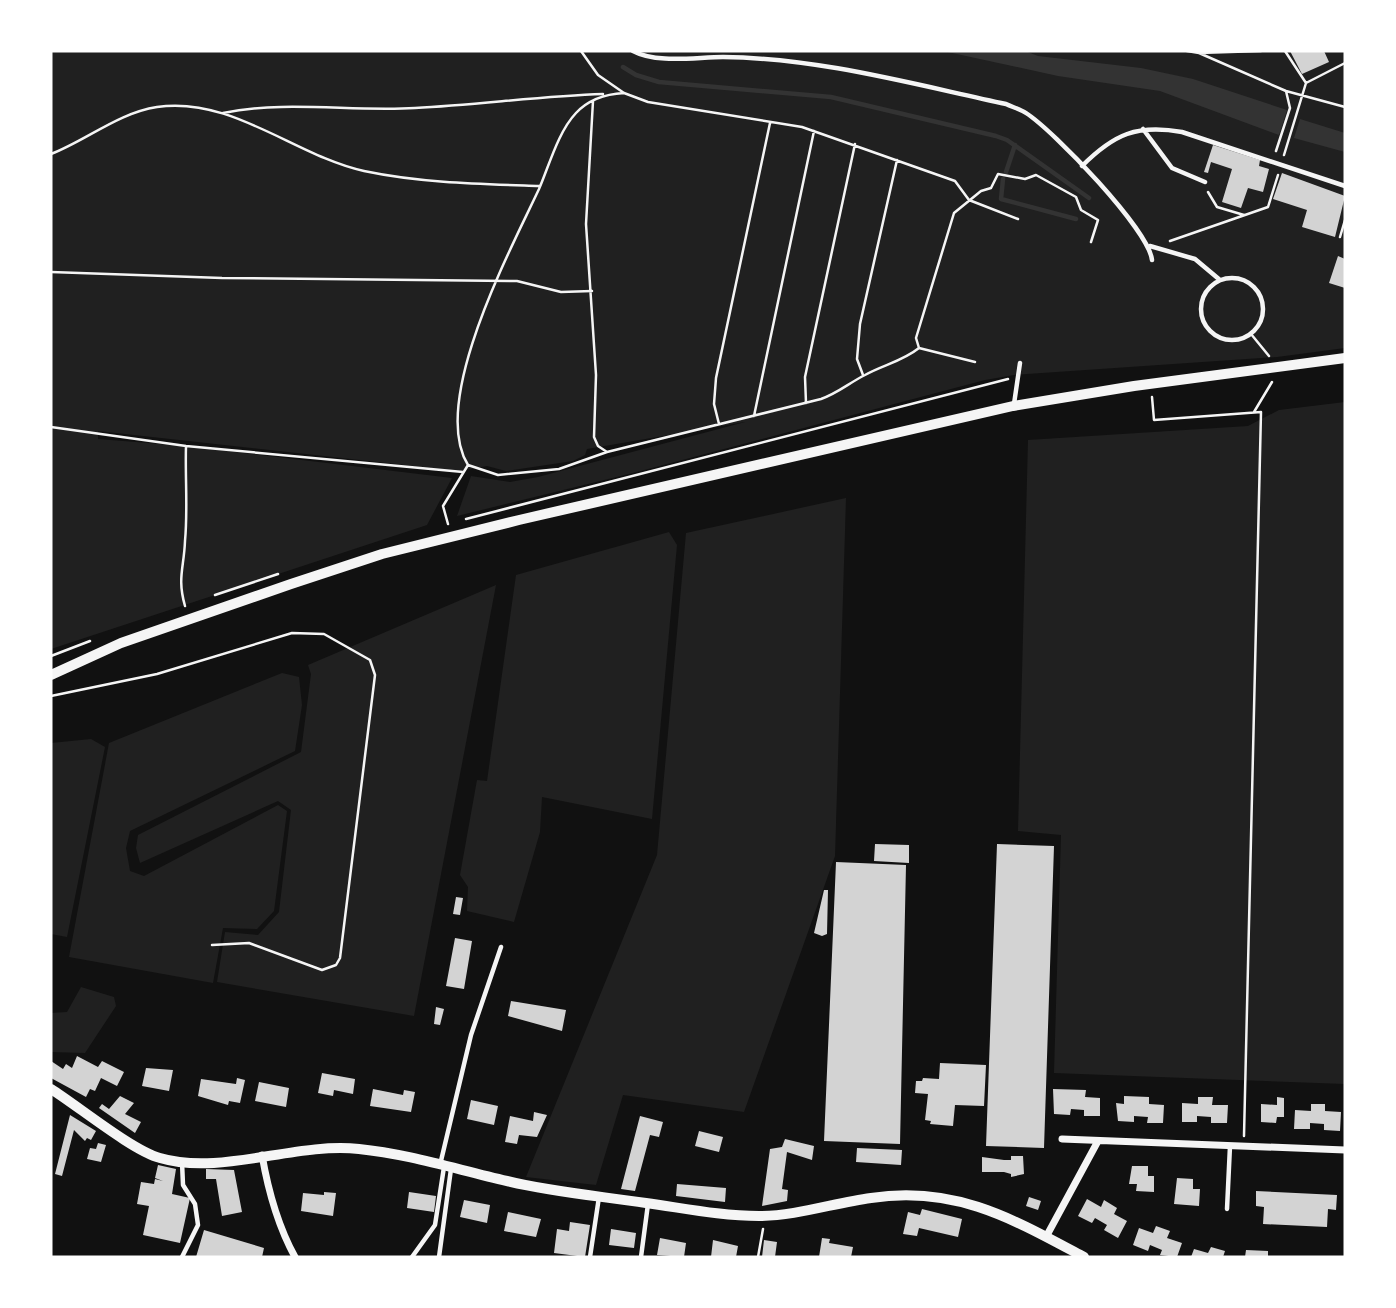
<svg xmlns="http://www.w3.org/2000/svg" width="1396" height="1308" font-family="Mulish,sans-serif">
	<style>
		.green { fill: #202020 }
		.water { fill: #333 }
		.lines { fill: none; stroke-linecap: round; stroke-linejoin: round }
		.stream { stroke: #333; stroke-width: 4.5 }
		.building { fill: #d3d3d3 }
		.path { stroke: #f5f5f5; stroke-width: 2.5 }
		.service { stroke: #f5f5f5; stroke-width: 4.5 }
		.minor { stroke: #f5f5f5; stroke-width: 7 }
		.tertiary { stroke: #f5f5f5; stroke-width: 10 }
	</style>
	<rect width="100%" height="100%" fill="#111"/>
	<path class="green" d="M51,51H1345V348L1277,357L1014,375L985,380L633,473L457,516L471,476L510,482L538,477L745,422L587,449L585,455L573,461L506,471L487,466L459,471L98,431V439L186,446L452,478L427,525L51,649Z
		M1345,402V1084L1054,1073L1061,835L1018,831L1028,440L1248,426L1279,410Z
		M846,498L835,856L744,1112L623,1095L596,1185L526,1177L657,855L686,533Z
		M669,532L677,545L652,819L542,797L540,832L514,922L467,911L468,887L460,875L477,780L487,781L516,575Z
		M496,585L414,1016L217,982L225,932L258,935L279,912L291,810L278,801L140,863L136,848L138,835L301,752L311,674L308,665Z
		M282,673L299,677L302,705L295,751L130,831L126,848L130,871L144,876L278,805L287,811L274,911L257,929L223,928L213,983L69,957L109,743Z
		M91,739L105,747L67,937L51,934V743Z
		M81,987L114,997L116,1006L85,1053L51,1052V1013L67,1012Z"/>
	<path class="water" d="M943,51H1025L1038,56L1141,68L1193,79L1287,110L1279,135L1160,91L1058,76Z
		M1300,119L1345,133V152L1294,138Z"/>
	<g class="lines">
		<path class="stream" d="M623,67L636,75L659,82L831,97L996,136L1007,140L1089,198
			M1006,172L1015,145
			M1003,179L1001,199L1076,219"/>
	</g>
	<path class="building" d="M1290,51H1324L1329,62L1302,74Z
		M1213,145L1260,160L1259,166L1269,169L1263,192L1248,188L1241,208L1222,202L1232,169L1211,162L1208,173L1204,172Z
		M1282,173L1345,196L1335,237L1302,227L1307,210L1273,199Z
		M1338,256L1345,259V288L1329,283Z
		M875,844L909,845V863L874,861Z
		M997,844L1054,846L1044,1148L986,1146Z
		M836,862L906,865L900,1144L824,1141Z
		M824,890H828L827,934L822,936L814,933Z
		M456,897L463,898L460,915L453,914Z
		M455,938L472,941L464,989L446,986Z
		M511,1001L566,1010L562,1031L508,1016Z
		M436,1007L444,1009L440,1025L434,1024Z
		M77,1056L98,1067L102,1061L124,1072L117,1086L101,1078L95,1091L90,1089L86,1097L51,1078V1061L63,1069L66,1064L72,1068Z
		M940,1063L986,1065L984,1106L955,1105L953,1126L930,1124L931,1121L925,1120L928,1094L915,1093L916,1081H922L923,1078L939,1079Z
		M146,1068L173,1070L169,1091L142,1086Z
		M322,1073L355,1079L353,1094L334,1090L333,1096L318,1093Z
		M237,1078L245,1080L240,1103L229,1101L228,1105L198,1096L201,1079L236,1084Z
		M259,1082L289,1088L286,1107L255,1101Z
		M373,1089L403,1095L404,1090L415,1092L411,1112L370,1106Z
		M1053,1089L1086,1090L1085,1097L1100,1098V1116H1084V1110L1071,1109L1070,1115L1054,1114Z
		M120,1096L134,1103L125,1114L141,1122L135,1133L99,1108L102,1104L109,1109Z
		M1124,1096L1149,1097V1104L1164,1105L1163,1123H1147L1148,1117L1134,1116V1122L1118,1121L1116,1103L1124,1104Z
		M1198,1097H1213L1212,1105H1228L1227,1123H1211V1117L1197,1116V1122H1182V1103L1198,1104Z
		M1277,1097L1284,1098V1117H1277L1276,1123L1261,1122V1104L1277,1105Z
		M471,1100L498,1106L494,1125L467,1119Z
		M1311,1104H1325V1111L1341,1112L1340,1131L1324,1130V1124L1310,1123V1129H1294L1295,1110L1311,1111Z
		M534,1112L547,1115L537,1137L519,1135L517,1144L505,1142L510,1116L533,1121Z
		M70,1115L96,1131L91,1140L87,1138L85,1141L74,1130L62,1176L55,1174Z
		M640,1116L663,1122L659,1137L650,1135L635,1191L621,1189Z
		M699,1131L723,1137L719,1152L695,1146Z
		M785,1139L814,1146L812,1160L787,1152L782,1189L788,1190L787,1201L762,1206L770,1149L782,1147Z
		M98,1143L106,1145L101,1162L87,1159L90,1148L96,1149Z
		M857,1148L902,1150L901,1165L856,1162Z
		M1011,1156H1023L1024,1174L1011,1177V1174L1004,1172H982V1157L1004,1160H1011Z
		M158,1165L176,1169L172,1194L190,1198L180,1243L143,1235L149,1206L137,1204L141,1182L154,1184L155,1179L163,1181L155,1178Z
		M1132,1166H1148V1176H1154V1192L1136,1191L1137,1184H1129Z
		M206,1169L234,1170L242,1212L222,1216L216,1179H206Z
		M1177,1178L1193,1179V1189H1200L1199,1206L1174,1204Z
		M677,1184L726,1188L725,1202L676,1196Z
		M1256,1191L1337,1195L1336,1210L1328,1209L1327,1227L1263,1224L1264,1207L1256,1206Z
		M324,1192L336,1193L333,1216L301,1211L303,1193L324,1195Z
		M409,1192L436,1196L434,1212L407,1208Z
		M1029,1197L1041,1201L1038,1210L1026,1206Z
		M1087,1199L1101,1207L1104,1200L1117,1208L1114,1214L1127,1221L1118,1238L1104,1230L1107,1225L1095,1218L1092,1223L1078,1216Z
		M464,1200L490,1205L487,1223L460,1217Z
		M922,1209L962,1219L958,1237L919,1228L917,1236L903,1234L908,1212L920,1215Z
		M508,1212L541,1219L536,1237L504,1231Z
		M570,1222L590,1225L585,1257L554,1253L557,1229L569,1231Z
		M1156,1226L1170,1231L1167,1238L1182,1243L1177,1257L1160,1255L1162,1250L1150,1245L1148,1251L1133,1245L1139,1228L1153,1233Z
		M611,1229L636,1233L634,1248L609,1245Z
		M204,1230L264,1248L262,1257H196Z
		M660,1238L686,1243L684,1257L657,1255Z
		M822,1238L830,1239L829,1243L853,1247L851,1257H819Z
		M713,1240L738,1246L736,1257H711Z
		M764,1240L777,1242L775,1257H762Z
		M1211,1247L1225,1251L1223,1257H1191L1194,1249L1208,1253Z
		M1246,1250L1268,1251V1257H1245Z"/>
	<g class="lines">
		<path class="path" d="M581,51L598,75L624,93L648,102L802,127L955,181L969,200L1018,219
			M1187,51L1199,53L1261,51
			M1285,51L1306,83
			M1199,53L1286,91L1345,107
			M624,93C606,94 589,99 576,113C558,132 549,166 539,189C510,251 429,402 468,465L498,475L559,469L607,452L821,399C838,393 849,383 865,375C883,365 903,361 919,348
			M593,101L586,224L596,375L594,437L598,446L607,452
			M223,113C286,100 351,112 415,108C478,105 540,96 603,94
			M1276,151L1290,108L1286,91
			M51,154C87,140 118,113 157,107C232,96 295,156 364,171C421,183 480,184 539,186
			M1284,155L1306,83L1345,63
			M1208,192L1217,207L1244,215
			M1340,237L1345,220
			M1170,241L1268,207L1278,175
			M51,272L222,278L517,281L561,292L592,291
			M1251,334L1269,356
			M919,348L916,338L954,213L981,191L991,188L998,174L1025,179L1036,175L1076,197L1081,210L1098,220L1091,242
			M919,348L975,362
			M863,375L857,359L860,324L897,160
			M1152,397L1154,420L1261,412L1244,1136
			M806,403L805,377L855,144
			M1254,412L1272,382
			M754,416L814,131
			M719,424L714,404L716,378L770,123
			M51,427L186,446L463,472
			M466,519L1008,379
			M448,524L443,506L468,465
			M215,595L278,574
			M185,606C177,578 184,568 185,541C188,509 185,477 186,446
			M51,656L90,641
			M51,696L157,674L292,633L324,634L370,660L375,675L340,958L336,965L322,970L249,943L212,945
			M758,1257L763,1229"/>
		<path class="service" d="M633,51C657,64 696,57 723,57C819,58 912,84 1006,104C1012,107 1020,109 1026,113C1054,131 1149,230 1152,260
			M1143,129L1172,168L1205,182
			M1082,166C1114,134 1137,124 1182,132L1345,186
			M1150,246L1195,259L1220,280
			M1201 309a31 31 0 1 1 62 0a31 31 0 1 1-62 0Z
			M1014,404L1020,363
			M440,1165L471,1035L501,947
			M1227,1209L1230,1146
			M182,1257L198,1225L195,1204L183,1185L182,1162
			M412,1257L435,1225L444,1167
			M439,1257L451,1169
			M590,1257L599,1197
			M641,1257L648,1204"/>
		<path class="minor" d="M1062,1139L1345,1150
			M262,1155C268,1190 278,1226 295,1257
			M1046,1237L1098,1141"/>
		<path class="tertiary" d="M51,675L121,643L291,584L382,554L519,520L1013,406L1134,386L1345,358
			M51,1089C78,1106 133,1151 160,1158C221,1176 295,1142 359,1149C409,1154 458,1170 507,1181C552,1192 599,1196 646,1203C683,1208 721,1216 759,1216C796,1216 834,1203 871,1198C955,1185 1013,1219 1084,1257"/>
	</g>
	<rect width="1396" height="1308" fill="none" stroke="#ffffff" stroke-width="105"/>
</svg>
